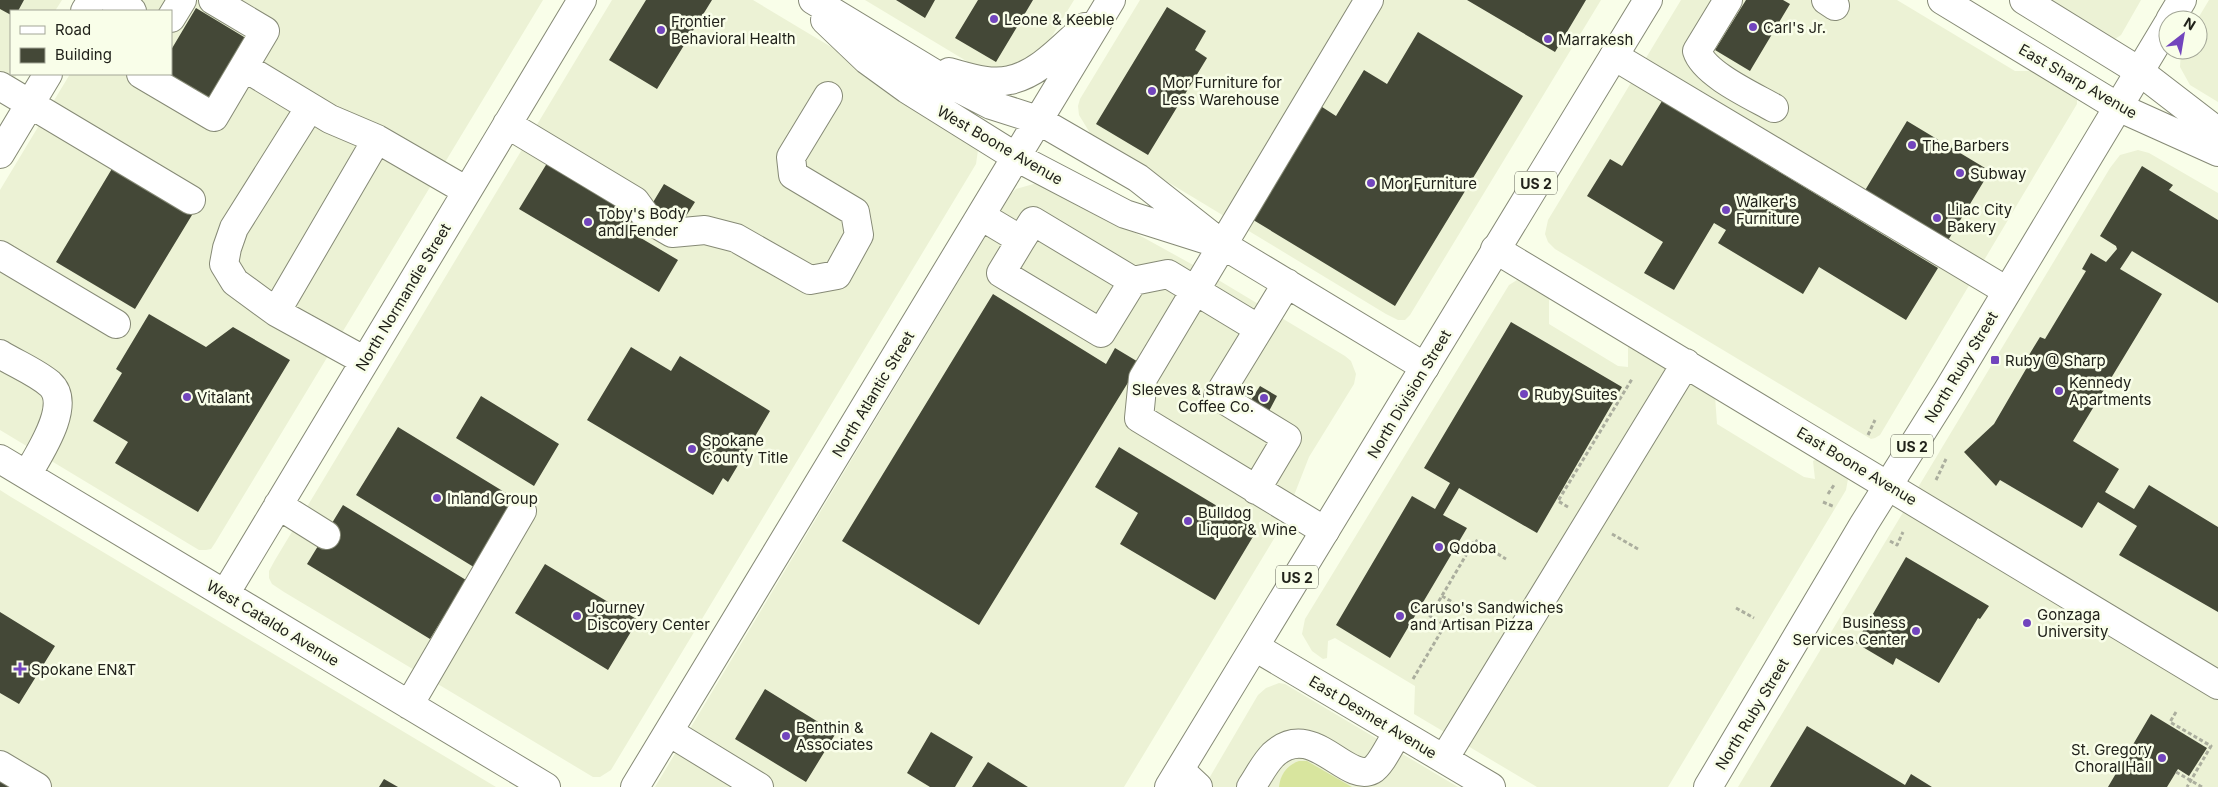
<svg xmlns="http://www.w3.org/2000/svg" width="2218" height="787" font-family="Inter,sans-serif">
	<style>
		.built { fill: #ecf2d5 }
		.green { fill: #d8e59e }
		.building { fill: #444837 }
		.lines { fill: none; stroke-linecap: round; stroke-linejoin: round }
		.minor-casing { stroke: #868a76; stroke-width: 30 }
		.major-casing { stroke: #868a76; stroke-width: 30 }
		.path { stroke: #abae9e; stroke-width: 3; stroke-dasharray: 4 2.5; stroke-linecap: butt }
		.minor { stroke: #fff; stroke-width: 28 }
		.major { stroke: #fff; stroke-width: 28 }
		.poi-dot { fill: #7245bd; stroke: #f9fee9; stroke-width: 2 }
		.labels { text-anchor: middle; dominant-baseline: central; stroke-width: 5; stroke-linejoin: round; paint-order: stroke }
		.shield { fill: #f9fee9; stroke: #626459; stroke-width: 1 }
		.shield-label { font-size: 14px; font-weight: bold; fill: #21221b }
		.poi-label { font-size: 15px; fill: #21221b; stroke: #f9fee9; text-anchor: start }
		.street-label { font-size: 15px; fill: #21221b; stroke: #f9fee9 }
	</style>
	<rect width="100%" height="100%" fill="#f9fee9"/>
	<path class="built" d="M0,0H62L55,11H11V74H17L4,97L0,94Z
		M114,0H543L215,543L211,549L206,550H199L0,430V190L70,74H171V11H107Z
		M612,0H753L858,63L976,144L978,150L976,164L611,770L600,777H593L284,592L272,584L269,578V571L275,560Z
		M865,0H1074L1046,46L1029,61L999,70L981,68L968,62Z
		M1140,0H1601L1410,315L1405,320H1398L1386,314L1100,141L1090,133L1079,115L1078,106L1080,99Z
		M1681,0H1897L2015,71H2034L2077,98V104L1880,435L1875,438L1871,439L1555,249L1548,242L1545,234L1548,220Z
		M2050,0H2141L2121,35L2115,39Z
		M2209,0H2218V102L2190,85L2180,67L2181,50H2198L2197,20Z
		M2138,150L2149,153L2218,193V787H1738L2110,168L2120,155Z
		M1037,183L1052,187L1195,266L1345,356L1351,361L1356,374L1354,384L1309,457L1293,498L1281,518L1275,537L1124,787H655L1011,194L1016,189Z
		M1517,280L1549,298V324L1618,366L1628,367V346H1630L1715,396L1717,424L1804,477L1815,479L1813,461L1817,459L1846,475L1848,479L1846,490L1668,787H1537L1414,714L1415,686L1335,638L1328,641L1327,658L1323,659L1312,651L1302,634L1305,619L1509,285Z
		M0,490L11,497L496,787H0Z
		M1279,683L1285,684L1458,787H1204L1258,695L1266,688Z"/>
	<path class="green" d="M1299,761H1307L1352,787H1279C1280,775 1287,765 1299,761Z"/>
	<path class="building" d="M0,0H24L18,11H11V15L0,9Z
		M646,0H712L657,89L609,60Z
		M896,0H935L925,18Z
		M978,0H1033L996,62L955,38Z
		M1467,0H1586L1555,52Z
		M1746,0H1783L1790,4L1750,71L1715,50Z
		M1167,7L1206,31L1195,50L1207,58L1148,155L1096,124Z
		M196,8L249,40L211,102L165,74H171V50Z
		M1418,32L1523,96L1395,306L1250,218L1319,105L1336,116L1364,70L1387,84Z
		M1662,101L1938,268L1906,320L1819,267L1803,294L1718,243L1726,230L1714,223L1674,290L1644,273L1663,242L1587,196L1610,159L1622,166Z
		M1907,121L1990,171L1947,242L1864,192Z
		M549,160L639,214L629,231L678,260L659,292L519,209Z
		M2142,166L2173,185L2169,190L2218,220V303L2132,251L2120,269L2162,294L2073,441L2119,469L2105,492L2134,509L2149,485L2218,527V612L2119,555L2137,526L2098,502L2082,528L2000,480L1996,486L1964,452L1994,424L2033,357L2029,355L2040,337L2045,339L2086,271L2082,269L2091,253L2106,262L2117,249L2116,246L2100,236Z
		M113,167L192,215L135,309L56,262Z
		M664,184L695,202L679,227L649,209Z
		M993,294L1106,364L1115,348L1140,363L979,625L842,541Z
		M149,314L206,347L233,327L290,360L198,512L115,463L128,442L93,421L122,373L116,369Z
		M1511,322L1622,387L1537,533L1459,488L1443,515L1467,528L1390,658L1336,625L1412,496L1435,509L1450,483L1424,468Z
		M631,347L671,371L680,356L770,411L728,482L723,478L713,495L587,420Z
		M1260,386L1277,396L1269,411L1251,400Z
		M481,396L559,444L534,486L456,438Z
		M398,427L519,501L477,569L356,495Z
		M1119,447L1257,530L1215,600L1120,544L1138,513L1095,487Z
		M343,505L466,580L430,639L307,564Z
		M1906,557L1989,606L1980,619L1978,618L1939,683L1896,658L1893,665L1856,643Z
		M545,564L638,620L608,670L515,613Z
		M0,612L55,646L19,704L0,693Z
		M765,689L836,733L806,782L735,739Z
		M2151,714L2207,748L2189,776L2178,769L2167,787H2108Z
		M1807,726L1905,785L1911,774L1932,787H1770Z
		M931,732L973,757L955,787H930L907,773Z
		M988,762L1028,787H972Z
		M0,774L21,787H0Z
		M384,779L398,787H379Z"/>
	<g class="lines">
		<defs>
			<path id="minor" d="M113,0L132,11
				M813,0L960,89L991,105L1038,120L1138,178L1223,245L1425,367
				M1728,0L1697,51C1704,74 1753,96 1774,108
				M1826,0L1835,6
				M1942,0L2118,107L2218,152
				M2024,0L2139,71L2218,132
				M85,11L92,0
				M171,18L182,0
				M825,20L867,60L907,89L1016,157L1125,214L1207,240
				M1614,56L2007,291
				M244,67L330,119L377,139L467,191
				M949,72C968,77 990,85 1010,80C1039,74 1063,46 1085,27
				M141,74L214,117L265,31L213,0
				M0,86L191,200
				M310,107L234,228L227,248L224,264L235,282L276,312L365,361
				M507,124L635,201L648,219L672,233L705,230L736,238L810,280L837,275L859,235L855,212L793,175L791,157L828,96
				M0,154L48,74
				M981,216L1021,240L1033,221L1133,281L1101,333L1001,273L1021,240
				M1495,249L2218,685
				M0,255L116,324
				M1133,281L1168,274L1259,329L1218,396L1287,438L1256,490
				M276,312L377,139
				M1259,329L1287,283
				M0,354C16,364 36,372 50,384C73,405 38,455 27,475
				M0,459L546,787
				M278,505L326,535
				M1325,531L1139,418L1143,378L1369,0
				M225,594L582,0
				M1255,647L1491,787
				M409,705L522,511
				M669,732L759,787
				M1444,759L1686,363
				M0,765L37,787
				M1180,770L1198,787
				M635,787L1111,0
				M1251,787C1258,777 1264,764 1273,755C1312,718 1346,784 1372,770C1381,765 1392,741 1398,732"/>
			<path id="major" d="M2170,20L2182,0
				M1169,787L1648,0
				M1708,787L1864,524L1948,390L2168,24"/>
		</defs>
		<use href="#minor" class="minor-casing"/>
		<use href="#major" class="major-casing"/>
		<path class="path" d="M1868,435L1875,420
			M1936,480L1946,459
			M1828,494L1834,485
			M1823,502L1835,507
			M1568,507L1558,501L1632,379
			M1612,534L1638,549
			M1890,541L1897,545L1903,532
			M1442,596L1472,614
			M1736,608L1754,618
			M1413,679L1445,625L1430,616L1475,540L1506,559
			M2176,712L2170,722L2211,746L2187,787
			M2176,772L2202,787"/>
		<use href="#minor" class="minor"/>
		<use href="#major" class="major"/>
	</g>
	<g class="poi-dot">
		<circle cx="994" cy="19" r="5"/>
		<circle cx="1753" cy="27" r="5"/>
		<circle cx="661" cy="30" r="5"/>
		<circle cx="1548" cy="39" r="5"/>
		<circle cx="1152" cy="91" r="5"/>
		<circle cx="1912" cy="145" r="5"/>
		<circle cx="1960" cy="173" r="5"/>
		<circle cx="1371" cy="183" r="5"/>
		<circle cx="1726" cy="210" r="5"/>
		<circle cx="1937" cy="218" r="5"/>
		<circle cx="588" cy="222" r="5"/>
		<rect x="1990" y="355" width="10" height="10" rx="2.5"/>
		<circle cx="2059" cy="391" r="5"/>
		<circle cx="1524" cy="394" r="5"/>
		<circle cx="187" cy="397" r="5"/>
		<circle cx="1264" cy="398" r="5"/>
		<circle cx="692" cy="449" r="5"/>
		<circle cx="437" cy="498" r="5"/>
		<circle cx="1188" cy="521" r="5"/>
		<circle cx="1439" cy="547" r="5"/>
		<circle cx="577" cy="616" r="5"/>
		<circle cx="1400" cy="616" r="5"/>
		<circle cx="2027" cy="623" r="5"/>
		<circle cx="1916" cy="631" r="5"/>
		<path d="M17.5 661.5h5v5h5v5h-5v5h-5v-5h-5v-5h5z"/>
		<circle cx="786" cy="736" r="5"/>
		<circle cx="2162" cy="758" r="5"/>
	</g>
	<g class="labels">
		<g class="shield">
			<rect x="1515" y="171.5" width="42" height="23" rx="4"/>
			<rect x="1891" y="434.5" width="42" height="23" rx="4"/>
			<rect x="1276" y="565.5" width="42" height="23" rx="4"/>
		</g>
		<g class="shield-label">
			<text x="1536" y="183">US 2</text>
			<text x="1912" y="446">US 2</text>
			<text x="1297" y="577">US 2</text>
		</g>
		<g class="poi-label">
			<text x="1004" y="19">Leone &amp; Keeble</text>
			<text x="671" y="21">Frontier<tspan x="671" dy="17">Behavioral Health</tspan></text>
			<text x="1763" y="27">Carl's Jr.</text>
			<text x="1558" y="39">Marrakesh</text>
			<text x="1162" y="82">Mor Furniture for<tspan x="1162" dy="17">Less Warehouse</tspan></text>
			<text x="1922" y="145">The Barbers</text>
			<text x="1970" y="173">Subway</text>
			<text x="1381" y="183">Mor Furniture</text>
			<text x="1736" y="201">Walker's<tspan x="1736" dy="17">Furniture</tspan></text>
			<text x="1947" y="209">Lilac City<tspan x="1947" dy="17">Bakery</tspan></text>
			<text x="598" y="213">Toby's Body<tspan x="598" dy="17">and Fender</tspan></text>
			<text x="2005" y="360">Ruby @ Sharp</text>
			<text x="2069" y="382">Kennedy<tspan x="2069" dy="17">Apartments</tspan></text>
			<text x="1254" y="389" text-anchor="end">Sleeves &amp; Straws<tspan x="1254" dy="17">Coffee Co.</tspan></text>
			<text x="1534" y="394">Ruby Suites</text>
			<text x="197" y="397">Vitalant</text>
			<text x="702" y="440">Spokane<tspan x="702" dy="17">County Title</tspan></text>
			<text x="447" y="498">Inland Group</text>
			<text x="1198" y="512">Bulldog<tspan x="1198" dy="17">Liquor &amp; Wine</tspan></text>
			<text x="1449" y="547">Qdoba</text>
			<text x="587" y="607">Journey<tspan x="587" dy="17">Discovery Center</tspan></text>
			<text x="1410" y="607">Caruso's Sandwiches<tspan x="1410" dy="17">and Artisan Pizza</tspan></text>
			<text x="2037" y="614">Gonzaga<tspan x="2037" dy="17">University</tspan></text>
			<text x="1906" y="622" text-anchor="end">Business<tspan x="1906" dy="17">Services Center</tspan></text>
			<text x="31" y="669">Spokane EN&amp;T</text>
			<text x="796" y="727">Benthin &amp;<tspan x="796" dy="17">Associates</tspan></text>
			<text x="2152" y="749" text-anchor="end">St. Gregory<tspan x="2152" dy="17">Choral Hall</tspan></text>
		</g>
		<g class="street-label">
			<text transform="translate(2078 81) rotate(30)">East Sharp Avenue</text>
			<text transform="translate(1000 145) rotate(30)">West Boone Avenue</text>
			<text transform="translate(403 297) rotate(-59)">North Normandie Street</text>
			<text transform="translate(1961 367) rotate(-59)">North Ruby Street</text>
			<text transform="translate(873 394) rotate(-59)">North Atlantic Street</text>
			<text transform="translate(1409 394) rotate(-59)">North Division Street</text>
			<text transform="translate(1857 466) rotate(31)">East Boone Avenue</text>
			<text transform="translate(273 623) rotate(31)">West Cataldo Avenue</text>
			<text transform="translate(1752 714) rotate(-59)">North Ruby Street</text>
			<text transform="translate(1373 717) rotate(31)">East Desmet Avenue</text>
		</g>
	</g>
	<rect x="10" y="10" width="162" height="65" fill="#f9fee9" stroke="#a3a697"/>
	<rect x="20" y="26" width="25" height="8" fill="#ffffff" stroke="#a3a697"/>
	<text x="55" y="35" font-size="15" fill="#21221b">Road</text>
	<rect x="20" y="48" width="25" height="15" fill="#444837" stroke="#a3a697"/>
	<text x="55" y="60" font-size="15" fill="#21221b">Building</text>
	<g transform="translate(2183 35) rotate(31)"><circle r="24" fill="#f9fee9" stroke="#a3a697"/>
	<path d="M0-4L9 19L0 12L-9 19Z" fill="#7245bd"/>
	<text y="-8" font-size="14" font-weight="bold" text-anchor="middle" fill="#21221b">N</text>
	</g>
</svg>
